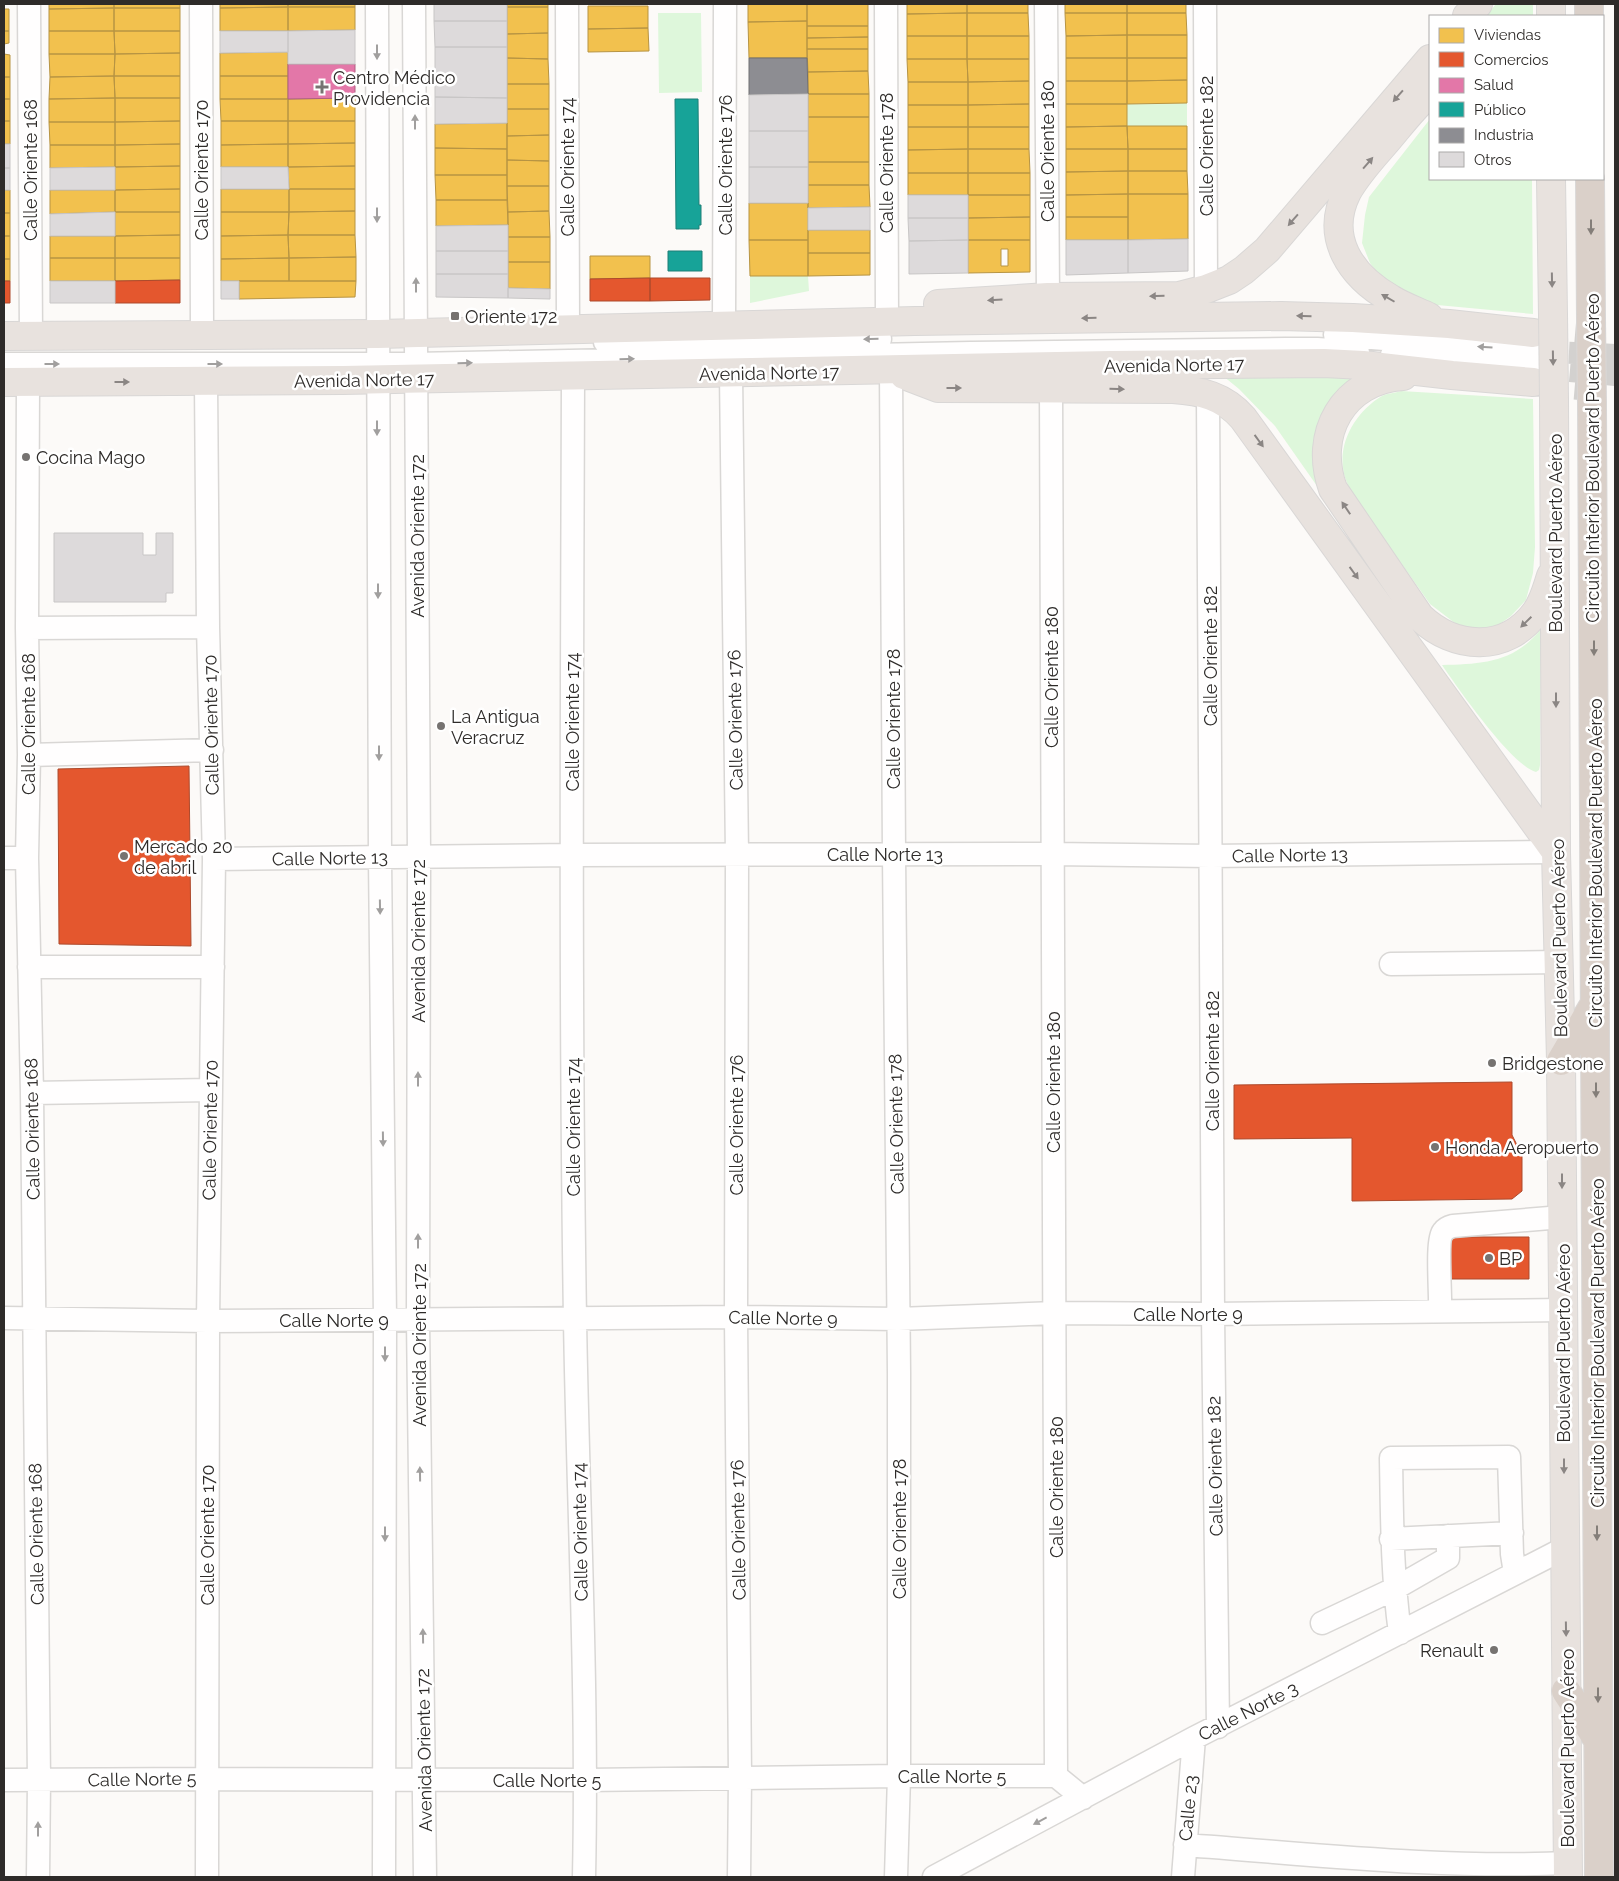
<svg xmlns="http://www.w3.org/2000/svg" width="1619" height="1881" font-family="Raleway,sans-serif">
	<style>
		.green { fill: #def7db }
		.homes { fill: #f2c14e; stroke: #b79443; fill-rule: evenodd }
		.shops { fill: #e4572e; stroke: #ad4a2c }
		.health { fill: #e377a8; stroke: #ad6082 }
		.public { fill: #17a398; stroke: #1e7f77 }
		.industry { fill: #8d8d92; stroke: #707072 }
		.building { fill: #dddadb; stroke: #c8c6c6 }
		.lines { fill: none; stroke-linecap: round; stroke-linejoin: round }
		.minor-tunnel { stroke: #d3d1cf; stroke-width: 22; stroke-dasharray: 22 11; stroke-linecap: butt }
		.major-tunnel { stroke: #d3d1cf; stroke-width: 28; stroke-dasharray: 28 14; stroke-linecap: butt }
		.minor-casing { stroke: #d9d7d5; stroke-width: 25 }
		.major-casing { stroke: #d9d7d6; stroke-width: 30 }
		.highway-casing { stroke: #d9d7d6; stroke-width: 30 }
		.minor { stroke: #fffefe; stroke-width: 22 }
		.major { stroke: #e8e2de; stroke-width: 28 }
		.highway { stroke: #dad0c9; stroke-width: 28 }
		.major-bridge-casing { stroke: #d9d7d6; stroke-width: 30; stroke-linecap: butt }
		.highway-bridge-casing { stroke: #d9d7d6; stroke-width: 30; stroke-linecap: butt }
		.major-bridge { stroke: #e8e2de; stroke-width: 28 }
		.highway-bridge { stroke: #dad0c9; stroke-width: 28 }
		.oneway { fill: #a19f9e }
		.oneway2 { fill: #8b8684 }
		.oneway3 { fill: #847e79 }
		.poi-dot { fill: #767371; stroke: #fff; stroke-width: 2 }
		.labels { text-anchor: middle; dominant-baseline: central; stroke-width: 5; stroke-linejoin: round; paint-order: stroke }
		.poi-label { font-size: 18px; fill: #2e2b29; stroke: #fff; text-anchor: start }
		.street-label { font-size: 18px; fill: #2e2b29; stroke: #fff }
	</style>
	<rect width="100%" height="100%" fill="#fcfaf8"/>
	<path class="green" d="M1496,4H1533V16H1486Z
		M658,13H701L702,92L659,93Z
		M1187,103V126H1127V104Z
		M1430,119V179H1532L1533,314L1437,305L1409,298L1386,284L1370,263L1362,243L1365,215L1369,197Z
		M750,276H808L809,291L750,303Z
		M1217,371H1358L1361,381L1324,496L1275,426L1239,389Z
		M1401,391L1533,399L1535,547L1533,573L1526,600L1511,616L1497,626L1480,630L1460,627L1430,604L1357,501C1351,491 1344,480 1343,468C1339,439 1358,410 1382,396C1388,393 1395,393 1401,391Z
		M1541,629L1540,765L1539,770L1536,772C1512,766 1457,687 1442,665C1482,664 1514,663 1541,629Z"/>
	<path class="homes" d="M49,4H114V8L49,9Z
		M114,4H180V8H114Z
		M220,4H288V7L220,8Z
		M288,4H355V7H288Z
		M507,4H548V7H507Z
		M748,4H807V21L748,22Z
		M807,4H868V26H807Z
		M907,4H967V13L907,14Z
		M967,4H1028V13H967Z
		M1065,4H1127V13H1065Z
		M1127,4H1186V13H1127Z
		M588,6H648V28L588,29Z
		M288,7H355V30L288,31Z
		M288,7V31H220V8Z
		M507,7H548V33L507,34Z
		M114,8V31H49V9Z
		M114,8H180V31H114Z
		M4,9H9V31H4Z
		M967,13V36H907V14Z
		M967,13H1028L1029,36H967Z
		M1065,13H1127V35L1066,36Z
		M1127,13H1186L1187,35H1127Z
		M807,21V58H749L748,22Z
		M807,26H868V37L807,38Z
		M648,28L649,51L588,52V29Z
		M4,31H9V43L4,44Z
		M49,31H114L115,54H49Z
		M114,31H180V53L115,54Z
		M548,33V59L507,58V34Z
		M1127,35H1187V58H1127Z
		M1127,35V58H1066V36Z
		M907,36H967V59H907Z
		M967,36H1029V59H967Z
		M868,37V49H807V38Z
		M807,49H868V71L808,72Z
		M288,52V76H220V53Z
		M180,53V76H114L115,54Z
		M4,54L10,55V77H4Z
		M49,54H115L114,76L50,77Z
		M507,58L548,59L549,84H507Z
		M1066,58H1127V81H1066Z
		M1127,58H1187V80L1127,81Z
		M907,59H967L968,82H908Z
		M967,59H1029V81L968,82Z
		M868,71L869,94H808V72Z
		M114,76H180V98H115Z
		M114,76L115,98L49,99L50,77Z
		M220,76H288V99H220Z
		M4,77H10V99H4Z
		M1187,80V103L1127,104V81Z
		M1029,81V104L968,105V82Z
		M1066,81H1127V104H1066Z
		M908,82H968V105H908Z
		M507,84H549V109H507Z
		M808,94H869V117H808Z
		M115,98H180V121L115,122Z
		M115,98V122H49V99Z
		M355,98V121H288V99Z
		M4,99H10V121H4Z
		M220,99H288V121H221Z
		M1029,104V127H968V105Z
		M1066,104H1127V126L1066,127Z
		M908,105H968V127H908Z
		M507,109H549V135L507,136Z
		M808,117H869V162H808Z
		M4,121H10V144H4Z
		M180,121V144L115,145V122Z
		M221,121H288V144L221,145Z
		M288,121H355V143L288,144Z
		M49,122H115V145H50Z
		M507,123V149L435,148V124Z
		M1127,126L1128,149H1066V127Z
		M1127,126H1187V149H1128Z
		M908,127H968V149L908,150Z
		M968,127H1029V149H968Z
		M549,135V161L507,160V136Z
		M355,143V166L288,167V144Z
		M180,144V166L115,167V145Z
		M288,144V167H221V145Z
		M50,145H115V167L50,168Z
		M435,148L507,149V175H435Z
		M968,149H1029L1030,173H968Z
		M968,149V173H908V150Z
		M1066,149H1128V171L1066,172Z
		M1128,149H1187V171H1128Z
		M507,160L549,161V186H507Z
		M808,162H869V185H808Z
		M180,166V189L115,190V167Z
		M355,166V189H289L288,167Z
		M1128,171H1187L1188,194H1128Z
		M1128,171V194L1066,195V172Z
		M908,173H968V195H908Z
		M968,173H1030V195H968Z
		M435,175H507V200H436Z
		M808,185H869L870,207L808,208Z
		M507,186H549V211L508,212Z
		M180,189V212H115V190Z
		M221,189H289V212H221Z
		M289,189H355V211L289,212Z
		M4,190H10V213H4Z
		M50,190H115V212L50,214Z
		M1128,194V217H1066V195Z
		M1128,194H1188V239L1128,240Z
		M968,195H1030V217L968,218Z
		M436,200H507L508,225L436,226Z
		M749,203H808V240H749Z
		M355,211V235H288L289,212Z
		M549,211L550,237H508V212Z
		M115,212H180V235L115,236Z
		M221,212H289L288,235L221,236Z
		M4,213H10V236H4Z
		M1030,217V240H968V218Z
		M1066,217H1128V240H1066Z
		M808,230H870V253H808Z
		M180,235V258H115V236Z
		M288,235L289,258L221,259V236Z
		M288,235H355L356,257L289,258Z
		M4,236H10V259H4Z
		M50,236H115V258H50Z
		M508,237H550V262H508Z
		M749,240H808V276H750Z
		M968,240H1030V272L968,273ZM1001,249H1008V266H1001Z
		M808,253H870V275L808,276Z
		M590,256H650V278L590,279Z
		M356,257V281H289V258Z
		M50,258H115V281H50Z
		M115,258H180V280L115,281Z
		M289,258V281H221V259Z
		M4,259H10V281H4Z
		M508,262H550V289L508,288Z
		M239,281H356L355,297L239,299Z"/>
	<path class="shops" d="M650,278V301H590V279Z
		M650,278H710V300L650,301Z
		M180,280V303H115V281Z
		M4,281H10V303H4Z
		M189,766L191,946L59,944L58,769Z
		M1512,1082V1135L1522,1155V1191L1512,1199L1352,1201V1138L1234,1139V1085Z
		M1449,1237H1529V1279H1449Z"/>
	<path class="health" d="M288,64H355V98L288,99Z"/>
	<path class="public" d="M675,99H698L699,205H701V225H699V229H676Z
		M668,251H702V271H668Z"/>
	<path class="industry" d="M749,58H807L808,94L749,95Z"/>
	<path class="building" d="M434,4H507V21H434Z
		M434,21H507V47H435Z
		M355,30V64H288V31Z
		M220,31H288V52L220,53Z
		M435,47H507V98L435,97Z
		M808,94V131H749V95Z
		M435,97L507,98V123L435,124Z
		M749,131H808V167H749Z
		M4,144H10V168H4Z
		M115,167V190H50V168Z
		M221,167H288L289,189H221Z
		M749,167H808V203H749Z
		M4,168H10V190H4Z
		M908,195H968V218H908Z
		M870,207V230H808V208Z
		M115,212V236H50V214Z
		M908,218H968V240L909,241Z
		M508,225V251H436V226Z
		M1188,239V271L1128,273V240Z
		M968,240V273L909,274V241Z
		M1066,240H1128V273L1066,275Z
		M436,251H508V274H436Z
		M436,274H508V298L436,297Z
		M50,281H115V303H50Z
		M221,281H239V299H221Z
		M508,288L550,289V299L508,298Z
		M54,533H143V555H156V533H173V593H166V602H54Z"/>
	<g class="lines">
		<path class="minor-tunnel" d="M1536,351L1615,355
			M1537,368L1615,375"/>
		<path class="major-tunnel" d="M1533,333L1615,340
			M1533,382L1615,389"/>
		<defs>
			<path id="minor" d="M29,4L31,336
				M201,4L202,335
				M377,4L380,858L385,1319L384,1877
				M414,4L419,857L418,1320L425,1877
				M567,4L568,330
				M886,4L887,323
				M1046,4L1048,297
				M1205,4L1206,289
				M724,326L725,4
				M1335,335L1533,351
				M605,342L880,339
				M1392,355L1533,368
				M4,364H415L971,353L1286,349H1317L1358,352
				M891,370L894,854L899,1373V1776L896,1877
				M731,374L737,855L736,1317L740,1777L739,1877
				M573,376C572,690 570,1005 575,1319C578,1505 588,1691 584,1877
				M28,382L27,628L29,755L27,858L32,1093L39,1780L38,1877
				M206,382L208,627L214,859L208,1321L207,1877
				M1051,388C1052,851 1055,1313 1056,1776
				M1208,395L1213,1314L1218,1727
				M27,628L208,627
				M29,755L212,750
				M4,858H27
				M214,859L571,855L1052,854L1211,856L1556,852
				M1391,964L1558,962
				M29,967H213
				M32,1093L210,1090
				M1440,1311C1441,1297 1436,1240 1443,1232C1445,1229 1449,1227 1453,1226L1562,1217
				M4,1318L208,1321L736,1317L898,1319L1055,1313L1213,1314L1563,1310
				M1391,1539L1512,1533
				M1322,1623L1394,1589L1448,1558V1536
				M1400,1633C1392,1575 1392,1517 1391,1458L1509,1457L1512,1554L1515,1573
				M4,1780L206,1779L586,1780L899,1776H1056L1083,1798
				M1185,1845C1312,1854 1440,1869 1568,1863
				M934,1877L1194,1738L1565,1548
				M1183,1877L1194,1738"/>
			<path id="major" d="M1551,4V16
				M1467,16L1478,4
				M1551,179L1553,315
				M938,304L1048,297L1179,296L1206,289L1229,280L1244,270L1267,250L1430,59
				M1429,317C1416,311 1402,306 1391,299C1351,276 1324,238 1347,192C1357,174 1371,159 1384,144C1398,128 1414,106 1430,93
				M4,336L378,334L915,321L1281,316L1353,318L1449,324L1533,333
				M904,375L938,388L1173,389C1201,391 1224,396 1243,418L1556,852
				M1403,376C1343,380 1313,434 1333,489L1420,617C1455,650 1506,653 1536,612C1544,601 1547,588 1551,576
				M4,382L343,380L1111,365L1324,363L1363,365L1452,375L1533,382
				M1554,400L1556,852L1561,1061L1568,1877"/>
			<path id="highway" d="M1589,4V16
				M1590,179L1591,319
				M1592,404L1599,1877
				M1561,1061L1595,1003
				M1566,1691L1598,1740"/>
		</defs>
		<use href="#minor" class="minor-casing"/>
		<use href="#major" class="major-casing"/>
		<use href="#highway" class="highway-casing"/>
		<use href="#minor" class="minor"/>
		<use href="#major" class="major"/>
		<use href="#highway" class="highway"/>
		<defs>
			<path id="major-bridge" d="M1553,315L1554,400"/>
			<path id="highway-bridge" d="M1591,319L1592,404"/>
		</defs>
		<use href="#major-bridge" class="major-bridge-casing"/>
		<use href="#highway-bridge" class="highway-bridge-casing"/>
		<use href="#major-bridge" class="major-bridge"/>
		<use href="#highway-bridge" class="highway-bridge"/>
	</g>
	<defs><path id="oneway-solid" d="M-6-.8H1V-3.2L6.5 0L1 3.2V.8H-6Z" transform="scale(1.25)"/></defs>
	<g class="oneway">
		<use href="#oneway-solid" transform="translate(377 52) rotate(90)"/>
		<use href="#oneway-solid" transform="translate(415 122) rotate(-90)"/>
		<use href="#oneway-solid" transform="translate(377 215) rotate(90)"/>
		<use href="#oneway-solid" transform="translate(416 285) rotate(-90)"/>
		<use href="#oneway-solid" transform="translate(871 339) rotate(179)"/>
		<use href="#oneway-solid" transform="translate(1485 347) rotate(-176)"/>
		<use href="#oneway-solid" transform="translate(627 359) rotate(-1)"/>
		<use href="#oneway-solid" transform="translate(465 363) rotate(-1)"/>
		<use href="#oneway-solid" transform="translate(52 364)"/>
		<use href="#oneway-solid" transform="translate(215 364)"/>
		<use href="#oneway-solid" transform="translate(377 428) rotate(90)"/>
		<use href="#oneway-solid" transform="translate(378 591) rotate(90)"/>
		<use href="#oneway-solid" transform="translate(379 753) rotate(90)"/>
		<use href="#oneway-solid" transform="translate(380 907) rotate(89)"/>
		<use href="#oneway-solid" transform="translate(418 1079) rotate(-90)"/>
		<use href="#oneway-solid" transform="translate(383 1139) rotate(89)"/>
		<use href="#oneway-solid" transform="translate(418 1241) rotate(-90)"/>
		<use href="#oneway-solid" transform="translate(385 1354) rotate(90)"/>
		<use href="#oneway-solid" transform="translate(420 1474) rotate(-91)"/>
		<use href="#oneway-solid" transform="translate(385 1534) rotate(90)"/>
		<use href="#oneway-solid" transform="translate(423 1636) rotate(-91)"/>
		<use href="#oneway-solid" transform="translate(1040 1821) rotate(152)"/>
		<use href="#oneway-solid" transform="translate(38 1829) rotate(-90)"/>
	</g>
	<g class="oneway2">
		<use href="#oneway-solid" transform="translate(1398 96) rotate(131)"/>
		<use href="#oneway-solid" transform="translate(1368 163) rotate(-49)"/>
		<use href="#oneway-solid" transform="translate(1293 220) rotate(131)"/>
		<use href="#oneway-solid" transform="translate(1552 280) rotate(89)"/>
		<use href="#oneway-solid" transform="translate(1157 296) rotate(179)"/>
		<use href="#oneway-solid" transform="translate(1388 298) rotate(-150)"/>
		<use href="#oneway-solid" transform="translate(995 300) rotate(177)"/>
		<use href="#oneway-solid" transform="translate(1304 316) rotate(-178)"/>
		<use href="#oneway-solid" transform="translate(1089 318) rotate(179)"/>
		<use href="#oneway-solid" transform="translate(1553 358) rotate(89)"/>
		<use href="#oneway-solid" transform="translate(122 382)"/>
		<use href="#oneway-solid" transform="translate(954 388)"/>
		<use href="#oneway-solid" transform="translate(1117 389) rotate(1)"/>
		<use href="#oneway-solid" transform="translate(1259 441) rotate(54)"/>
		<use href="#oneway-solid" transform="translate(1346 508) rotate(-124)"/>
		<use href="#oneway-solid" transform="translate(1354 573) rotate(54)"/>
		<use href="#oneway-solid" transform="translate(1526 622) rotate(136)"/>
		<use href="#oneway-solid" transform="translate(1556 700) rotate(90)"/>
		<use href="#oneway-solid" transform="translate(1562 1181) rotate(90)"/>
		<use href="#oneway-solid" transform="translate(1564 1466) rotate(90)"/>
		<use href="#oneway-solid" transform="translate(1566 1629) rotate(89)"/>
	</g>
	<g class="oneway3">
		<use href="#oneway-solid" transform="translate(1591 227) rotate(90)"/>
		<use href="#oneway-solid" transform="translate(1594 648) rotate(90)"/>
		<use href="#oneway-solid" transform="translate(1596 1090) rotate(90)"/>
		<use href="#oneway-solid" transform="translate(1597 1533) rotate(90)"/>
		<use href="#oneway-solid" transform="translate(1598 1695) rotate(90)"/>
	</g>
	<g class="poi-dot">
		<path d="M319.5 79.5h5v5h5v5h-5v5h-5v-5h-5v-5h5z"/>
		<rect x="450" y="311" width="10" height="10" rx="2.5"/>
		<circle cx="26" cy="457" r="5"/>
		<circle cx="441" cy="726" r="5"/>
		<circle cx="124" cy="856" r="5"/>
		<circle cx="1492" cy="1063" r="5"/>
		<circle cx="1435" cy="1147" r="5"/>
		<circle cx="1489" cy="1258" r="5"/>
		<circle cx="1494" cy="1650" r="5"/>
	</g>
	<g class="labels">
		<g class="poi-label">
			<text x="333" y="77">Centro Médico<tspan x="333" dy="21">Providencia</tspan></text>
			<text x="465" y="316">Oriente 172</text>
			<text x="36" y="457">Cocina Mago</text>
			<text x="451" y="716">La Antigua<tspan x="451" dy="21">Veracruz</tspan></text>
			<text x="134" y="846">Mercado 20<tspan x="134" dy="21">de abril</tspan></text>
			<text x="1502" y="1063">Bridgestone</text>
			<text x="1445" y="1147">Honda Aeropuerto</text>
			<text x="1499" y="1258">BP</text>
			<text x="1484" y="1650" text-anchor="end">Renault</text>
		</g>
		<g class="street-label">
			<text transform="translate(1206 146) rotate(-90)">Calle Oriente 182</text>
			<text transform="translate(1047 151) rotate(-90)">Calle Oriente 180</text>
			<text transform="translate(886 163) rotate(-90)">Calle Oriente 178</text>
			<text transform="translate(725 165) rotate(-90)">Calle Oriente 176</text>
			<text transform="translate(567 167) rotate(-90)">Calle Oriente 174</text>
			<text transform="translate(30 170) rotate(-90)">Calle Oriente 168</text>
			<text transform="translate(201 170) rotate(-90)">Calle Oriente 170</text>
			<text transform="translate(1174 365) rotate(-1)">Avenida Norte 17</text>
			<text transform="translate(769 373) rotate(-1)">Avenida Norte 17</text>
			<text transform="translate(364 380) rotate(-1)">Avenida Norte 17</text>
			<text transform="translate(1592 458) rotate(-90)">Circuito Interior Boulevard Puerto Aéreo</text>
			<text transform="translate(1555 533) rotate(-90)">Boulevard Puerto Aéreo</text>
			<text transform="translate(417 536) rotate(-90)">Avenida Oriente 172</text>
			<text transform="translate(1210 656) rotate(-90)">Calle Oriente 182</text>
			<text transform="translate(1051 677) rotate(-90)">Calle Oriente 180</text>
			<text transform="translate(893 719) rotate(-90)">Calle Oriente 178</text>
			<text transform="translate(735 720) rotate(-91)">Calle Oriente 176</text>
			<text transform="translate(572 722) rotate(-90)">Calle Oriente 174</text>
			<text transform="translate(28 724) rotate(-90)">Calle Oriente 168</text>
			<text transform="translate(211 725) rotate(-91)">Calle Oriente 170</text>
			<text x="885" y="854">Calle Norte 13</text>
			<text transform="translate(1290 855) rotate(-1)">Calle Norte 13</text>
			<text transform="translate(330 858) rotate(-1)">Calle Norte 13</text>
			<text transform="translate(1595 863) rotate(-90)">Circuito Interior Boulevard Puerto Aéreo</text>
			<text transform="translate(1559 938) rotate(-91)">Boulevard Puerto Aéreo</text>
			<text transform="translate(418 941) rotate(-90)">Avenida Oriente 172</text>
			<text transform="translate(1212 1061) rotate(-90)">Calle Oriente 182</text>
			<text transform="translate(1053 1082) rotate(-90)">Calle Oriente 180</text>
			<text transform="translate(896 1124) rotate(-91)">Calle Oriente 178</text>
			<text transform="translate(736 1125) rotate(-90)">Calle Oriente 176</text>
			<text transform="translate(573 1127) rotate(-90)">Calle Oriente 174</text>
			<text transform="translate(32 1129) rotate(-91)">Calle Oriente 168</text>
			<text transform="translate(210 1130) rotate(-89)">Calle Oriente 170</text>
			<text x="1188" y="1314">Calle Norte 9</text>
			<text transform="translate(783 1318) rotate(1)">Calle Norte 9</text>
			<text x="334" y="1320">Calle Norte 9</text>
			<text transform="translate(1563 1343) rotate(-90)">Boulevard Puerto Aéreo</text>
			<text transform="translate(1597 1343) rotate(-90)">Circuito Interior Boulevard Puerto Aéreo</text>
			<text transform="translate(419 1345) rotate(-90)">Avenida Oriente 172</text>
			<text transform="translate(1215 1466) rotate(-91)">Calle Oriente 182</text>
			<text transform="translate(1056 1487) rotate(-90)">Calle Oriente 180</text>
			<text transform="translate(899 1529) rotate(-90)">Calle Oriente 178</text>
			<text transform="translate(738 1530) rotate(-91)">Calle Oriente 176</text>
			<text transform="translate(580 1532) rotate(-91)">Calle Oriente 174</text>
			<text transform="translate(36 1534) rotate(-91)">Calle Oriente 168</text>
			<text transform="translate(207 1535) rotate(-90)">Calle Oriente 170</text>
			<text transform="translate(1248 1711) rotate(-27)">Calle Norte 3</text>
			<text transform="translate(1567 1748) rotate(-90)">Boulevard Puerto Aéreo</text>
			<text transform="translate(424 1750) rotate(-91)">Avenida Oriente 172</text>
			<text x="952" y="1776">Calle Norte 5</text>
			<text transform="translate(142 1779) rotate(-1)">Calle Norte 5</text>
			<text x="547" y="1780">Calle Norte 5</text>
			<text transform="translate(1188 1808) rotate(-85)">Calle 23</text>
		</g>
	</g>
	<rect width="1619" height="1881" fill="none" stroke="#2e2b29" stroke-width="10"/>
	<rect x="1429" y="15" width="175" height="165" fill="#ffffff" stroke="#abaaa9"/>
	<rect x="1439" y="28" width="25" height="15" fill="#f2c14e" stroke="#abaaa9"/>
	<text x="1474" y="40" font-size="15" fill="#2e2b29">Viviendas</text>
	<rect x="1439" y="52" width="25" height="15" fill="#e4572e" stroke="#abaaa9"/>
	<text x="1474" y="65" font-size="15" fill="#2e2b29">Comercios</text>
	<rect x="1439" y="78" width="25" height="15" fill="#e377a8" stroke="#abaaa9"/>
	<text x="1474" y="90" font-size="15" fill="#2e2b29">Salud</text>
	<rect x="1439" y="102" width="25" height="15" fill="#17a398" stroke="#abaaa9"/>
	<text x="1474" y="115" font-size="15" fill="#2e2b29">Público</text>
	<rect x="1439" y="128" width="25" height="15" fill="#8d8d92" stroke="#abaaa9"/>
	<text x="1474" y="140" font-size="15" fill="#2e2b29">Industria</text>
	<rect x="1439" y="152" width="25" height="15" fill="#dddadb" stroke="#abaaa9"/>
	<text x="1474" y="165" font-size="15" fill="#2e2b29">Otros</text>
</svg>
